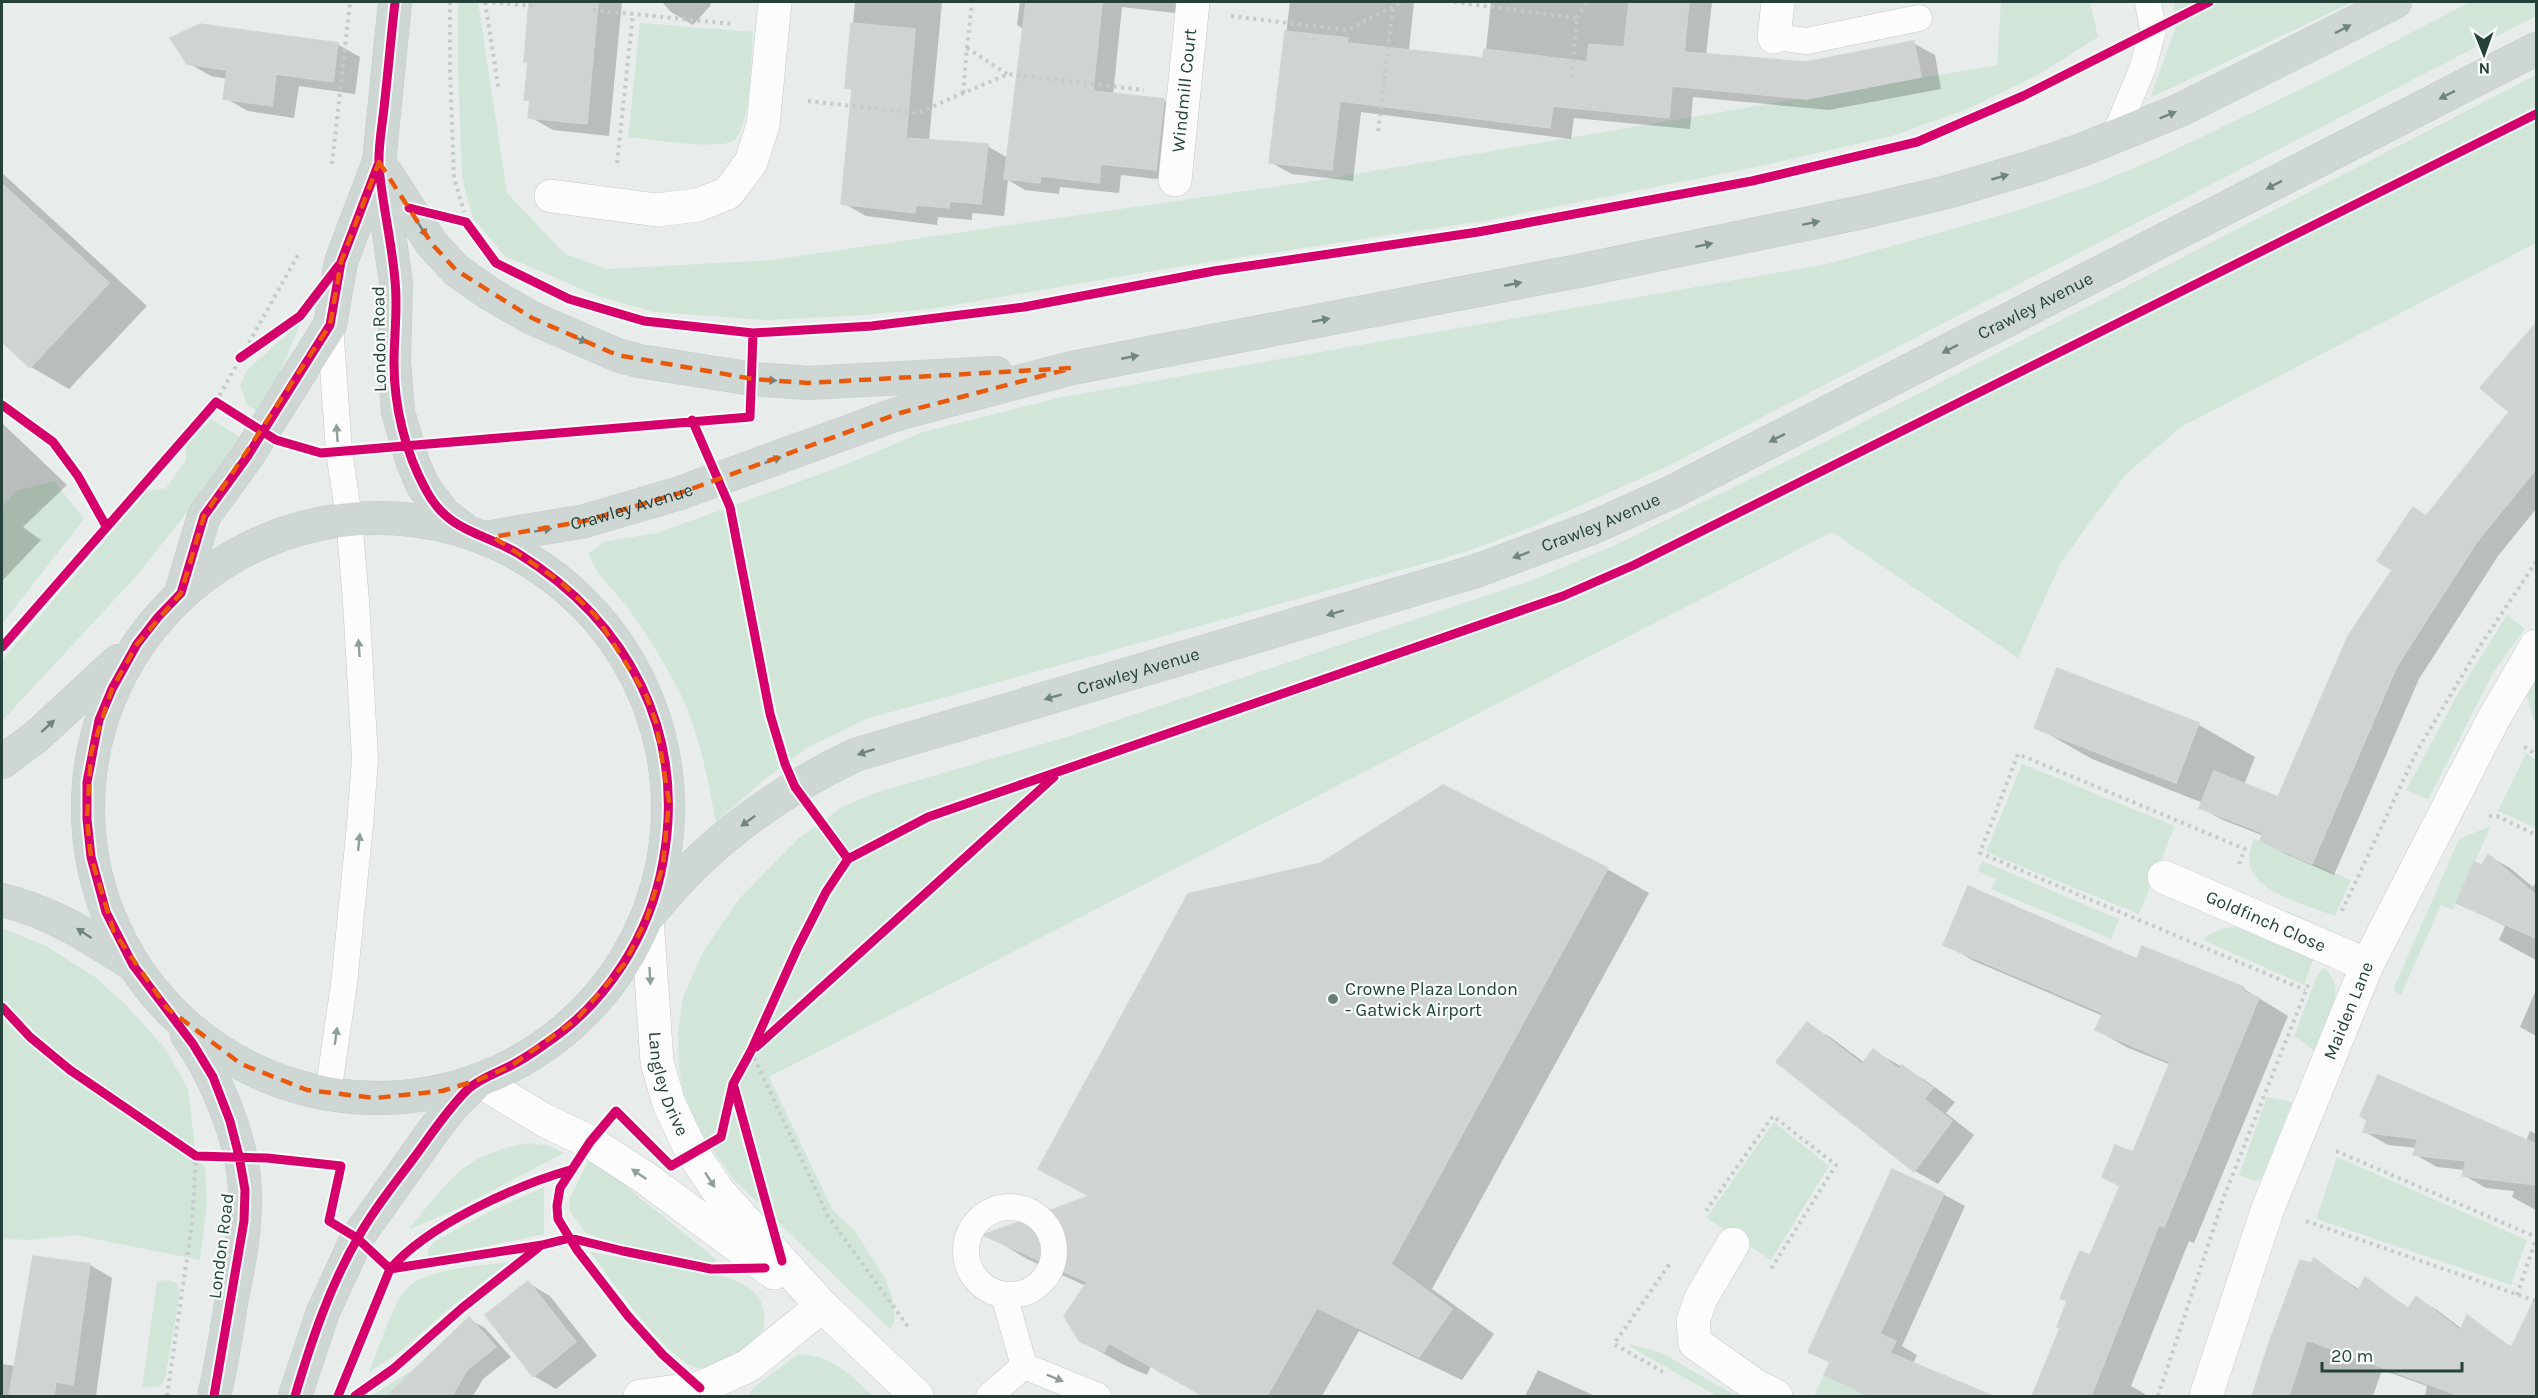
<svg xmlns="http://www.w3.org/2000/svg" width="2538" height="1398" font-family="Karla,sans-serif">
	<style>
		.green { fill: #d1e6d8 }
		.shadow { fill: #0003 }
		.building { fill: #cfd4d2; stroke: #d1d6d4; stroke-width: 1.5 }
		.lines { fill: none; stroke-linecap: round; stroke-linejoin: round }
		.lane-casing { stroke: #c5cac8; stroke-width: 27 }
		.street-casing { stroke: #c5cac8; stroke-width: 34 }
		.primary-casing { stroke: #c3ccc9; stroke-width: 34 }
		.path { stroke: #c3ccca; stroke-width: 4; stroke-dasharray: 3 4.5; stroke-linecap: butt }
		.lane { stroke: #fcfcfc; stroke-width: 26 }
		.street { stroke: #fcfcfc; stroke-width: 33 }
		.primary { stroke: #cfd7d5; stroke-width: 33 }
		.cycleway-casing { stroke: #f7fbf9; stroke-width: 13 }
		.cycleway { stroke: #d6006c; stroke-width: 9 }
		.oneway { fill: #718580 }
		.oneway2 { fill: #909f9b }
		.marked { fill: none; stroke: #e8590c; stroke-width: 4.5; stroke-dasharray: 12 8; stroke-linejoin: round }
		.poi-dot { fill: #697e78; stroke: #f7fbf9; stroke-width: 2 }
		.labels { text-anchor: middle; dominant-baseline: central; stroke-width: 4.5; stroke-linejoin: round; paint-order: stroke }
		.street-label { font-size: 18px; fill: #24423a; stroke: #f7fbf9 }
		.poi-label { font-size: 18px; fill: #24423a; stroke: #f7fbf9; text-anchor: start }
	</style>
	<rect width="100%" height="100%" fill="#e8edeb"/>
	<path class="green" d="M458,2H478L507,193L565,254L607,269L771,260L1327,179L1997,65L2001,2H2090L2098,37L2039,74L1968,109L1892,136L1765,165L1489,220L1176,267L931,309L850,316L765,320L654,312L600,297L505,256L473,218L462,178L458,70Z
		M2174,2H2353L2150,98L2175,30Z
		M2470,2H2536V16L1666,467L1532,527L1466,552L866,719L809,747L765,779L716,822C706,772 698,722 672,678C659,654 644,630 628,608C615,590 594,575 589,553L603,542L657,533L837,468L923,432L1062,397L1827,264L1938,233L2019,210L2101,182L2162,156L2334,73Z
		M640,23L753,32C751,53 751,129 734,140C719,151 649,139 628,137Z
		M2536,75V243L2181,427L2127,473L2091,521L2061,562L2018,658L1832,532L769,1077L832,1209L855,1231L886,1280L893,1301L895,1318L891,1330L733,1179L699,1130L683,1093L679,1067L678,1032L683,997L703,952L739,899L798,839L842,807L874,793L1070,736L1535,579L1611,547L1803,453Z
		M301,322L273,390L258,412L247,405L240,386L246,371Z
		M211,419L241,438L195,502L140,572L2,721V660L147,491L166,488L186,460V444Z
		M54,481L84,519L2,624V507L16,491Z
		M2507,615L2525,629L2494,671L2428,800L2406,790L2460,690Z
		M2536,678V717L2534,721L2527,696Z
		M2526,753L2536,760V828L2498,811Z
		M2022,764L2175,826L2139,914L1986,852Z
		M2491,826L2453,910L2441,905L2401,995L2393,990L2459,839Z
		M2254,839L2351,880L2335,916C2309,906 2249,892 2249,858C2249,852 2252,845 2254,839Z
		M1982,861L2119,919L2111,939L1991,889L1996,879L1978,871Z
		M2236,927L2313,960L2304,985L2203,940C2213,930 2222,928 2236,927Z
		M2,928L46,946L95,977L127,1006L165,1048L188,1089L196,1156L205,1167L207,1204L200,1260L75,1235L31,1240L2,1239Z
		M2324,968C2350,989 2325,1025 2314,1051L2294,1036L2316,978Z
		M2267,1097L2292,1102L2261,1179L2255,1181L2239,1175Z
		M1774,1122L1829,1166L1771,1260L1706,1218Z
		M528,1143L550,1146L564,1153L455,1210L408,1230C427,1208 446,1179 471,1163C488,1152 508,1147 528,1143Z
		M2337,1157L2527,1240L2511,1285L2316,1219Z
		M589,1159L612,1175L717,1260L712,1265L625,1247L586,1233L569,1210L570,1197Z
		M544,1187V1234L428,1259V1250L435,1241L489,1212Z
		M590,1252L720,1275C730,1279 745,1283 753,1291C772,1310 766,1339 746,1354C740,1358 731,1360 724,1362C712,1367 703,1372 690,1365C658,1348 613,1282 590,1252Z
		M509,1262L451,1307L397,1354L369,1372C377,1353 394,1300 407,1288C428,1268 481,1266 509,1262Z
		M168,1280L177,1283L180,1293L165,1379L160,1386L142,1388L157,1281Z
		M1629,1344L1660,1352L1736,1396H1717L1632,1348Z
		M798,1354C830,1354 852,1376 873,1396H748L753,1388Z
		M416,1368L397,1396H371Z
		M1824,1375L1871,1396H1814Z"/>
	<path class="shadow" d="M530,2H622L609,136L553,130L530,117L532,103L525,99L530,64L526,61Z
		M662,2H711L710,6L693,25L671,12Z
		M855,2H942L929,141L987,146L1008,158L1024,29L1017,25L1020,2H1195L1193,15L1122,7L1113,95L1163,100L1183,111L1175,181L1121,175L1119,193L1060,187L1059,194L1025,190L1008,180L1004,216L972,213V220L938,217L937,225L866,216L843,203L854,91L847,87Z
		M1290,2H1414L1409,50L1485,59L1491,2H1712L1706,55L1806,63L1913,43L1935,55L1941,89L1829,110L1693,97L1690,129L1574,118L1571,139L1361,112L1353,181L1292,174L1270,162Z
		M337,44L360,57L355,94L299,86L294,118L248,111L225,98L228,79L211,76L188,63Z
		M2,173L147,306L69,389L31,367L2,340Z
		M2536,325V509L2498,556L2419,679L2334,875L2284,853L2262,841L2264,836L2223,820L2201,808L2203,803L2092,759L2036,727L2058,670L2199,725L2255,757L2244,785L2279,799L2427,517L2511,412L2482,387Z
		M2,423L67,485L23,527L41,540L2,581Z
		M2489,856L2510,868L2533,887L2536,881V960L2499,940L2505,926L2458,903Z
		M1607,869L1649,893L1432,1289L1494,1334L1462,1380L1359,1331L1322,1396H1205L1151,1366L1147,1375L1124,1365L1081,1341L1086,1286L1027,1259L987,1235L1090,1197Z
		M1945,944L2138,961L2143,948L2244,989L2288,1016L2194,1243L2189,1241L2131,1386L2145,1394L2144,1396H2045L2036,1391L2121,1187L2103,1177L2134,1154L2171,1065L2126,1047L2097,1030L2103,1016L1974,961Z
		M2536,990V1036L2520,1027Z
		M1807,1024L1830,1037L1865,1063L1874,1051L1925,1080L1955,1102L1946,1113L1974,1135L1938,1184L1915,1171L1778,1062Z
		M2530,1131L2536,1134V1210L2512,1197L2514,1191L2486,1188L2463,1175L2465,1170L2437,1167L2414,1154L2417,1148L2388,1145L2365,1132L2526,1141Z
		M1943,1194L1965,1206L1902,1346L1917,1355L1913,1364L1955,1385L1950,1396H1868L1826,1375L1831,1363L1810,1352Z
		M35,1258L90,1265L112,1278L96,1396H2V1364L16,1366Z
		M2315,1260L2360,1290L2365,1279L2410,1309L2416,1298L2437,1310L2462,1329L2468,1317L2513,1348L2519,1336L2536,1347V1396H2425L2427,1386L2382,1370L2373,1396H2253L2270,1344Z
		M528,1283L550,1296L597,1356L556,1389L534,1376Z
		M469,1319L485,1328L511,1357L483,1379L473,1396H399L418,1369Z
		M1538,1370L1595,1396H1525Z"/>
	<path class="building" d="M529,2H598L587,124L528,118L530,100H524L528,62H524Z
		M1026,2H1102L1093,91L1164,99L1156,170L1101,164L1099,183L1041,176L1040,183L1004,179Z
		M1629,2H1689L1684,52L1806,62L1914,41L1921,77L1807,99L1672,86L1669,118L1553,106L1550,128L1340,101L1332,170L1269,163L1285,31L1348,38L1347,43L1483,58L1484,49L1587,62L1589,44L1624,47Z
		M851,23L915,29L906,138L988,144L981,204L950,201L949,208L916,205L915,213L841,204L852,89L845,88Z
		M200,24L338,43L333,82L276,74L272,106L223,99L227,70L187,64L170,38Z
		M2,184L109,283L30,368L2,342Z
		M2536,323V469L2476,543L2397,666L2312,864L2260,841L2263,833L2199,808L2214,771L2278,797L2348,636L2392,570L2377,561L2413,507L2426,516L2509,412L2480,388Z
		M2057,668L2199,723L2176,783L2034,728Z
		M1443,785L1608,868L1391,1264L1452,1309L1419,1357L1317,1308L1267,1396H1203L1109,1343L1104,1352L1080,1342L1064,1316L1087,1282L983,1235L1089,1196L1038,1169L1188,894L1321,863Z
		M2488,854L2536,895V938L2456,903L2474,862L2482,865Z
		M1968,886L2137,959L2142,946L2244,987L2243,991L2259,998L2164,1227L2159,1225L2091,1396H2032L2060,1328L2057,1327L2067,1301L2060,1298L2080,1251L2090,1255L2120,1186L2102,1177L2115,1145L2133,1152L2170,1062L2095,1030L2103,1013L1943,945Z
		M1807,1022L1862,1064L1873,1049L1899,1069L1902,1065L1933,1088L1924,1099L1952,1121L1914,1172L1776,1062Z
		M2378,1075L2536,1144V1185L2462,1176L2466,1161L2413,1155L2418,1139L2363,1132L2367,1120L2360,1116Z
		M1892,1169L1944,1193L1880,1334L1896,1341L1890,1353L1993,1396H1871L1824,1375L1830,1362L1808,1352Z
		M33,1256L90,1264L73,1385L56,1382L54,1396H9Z
		M2314,1258L2358,1291L2365,1277L2408,1309L2416,1296L2460,1330L2467,1315L2511,1348L2536,1296V1396H2460L2307,1340L2289,1396H2252L2269,1343L2300,1260L2311,1263Z
		M528,1281L576,1342L533,1377L485,1315Z
		M469,1317L496,1347L467,1370L452,1396H387Z"/>
	<g class="lines">
		<defs>
			<path id="lane" d="M1774,37L1807,41L1919,18
				M2114,137L2143,67L2153,30L2148,2
				M328,1094L344,984L360,825L365,759L356,601L349,518L339,451L330,325
				M966 1251a44 44 0 1 1 88 0a44 44 0 1 1-88 0Z
				M1004,1295L1024,1366
				M989,1396L1024,1366L1098,1396"/>
			<g id="street">
				<path d="M1774,37L1778,2"/>
				<path id="s1" d="M1175,180L1193,2"/>
				<path d="M551,196L657,210L698,205L728,193L751,162L763,125L775,2"/>
				<path id="s2" d="M2164,877L2367,965"/>
				<path id="s3" d="M647,918L657,1062L669,1104L692,1152L719,1192L822,1306L917,1396"/>
				<path d="M478,1080L544,1120L590,1142L644,1177L774,1273"/>
				<path d="M1733,1244L1701,1298L1693,1321L1695,1343L1756,1386L1776,1396"/>
				<path d="M640,1396L700,1388L748,1366L822,1306"/>
				<path id="s4" d="M2206,1396L2268,1208L2367,965L2494,718L2536,646"/>
			</g>
			<g id="primary">
				<path d="M395,2L379,162L396,283L394,361L398,412L413,463L423,486L444,514L465,530"/>
				<path d="M379,162L432,244L456,270L490,294L532,318L617,355L639,361L753,379L808,383L996,373"/>
				<circle cx="378" cy="808" r="290"/>
				<path id="s5" d="M485,538L585,521L680,493L900,413L1072,368L1583,270L1863,212L1947,192L2032,167L2084,149L2180,110L2395,2"/>
				<path d="M181,593L204,516L247,457L330,325L341,262L378,164"/>
				<path d="M2,762L37,736L118,661"/>
				<path d="M2,900C51,912 87,935 129,962"/>
				<path id="s6" d="M647,918C701,847 776,793 855,755L1476,571L1594,527L1672,492L2536,49"/>
				<path d="M187,1035C216,1075 244,1143 245,1193C246,1228 239,1263 232,1297C227,1330 222,1364 214,1396"/>
				<path d="M295,1396L323,1312L357,1238L433,1131L453,1105L477,1082"/>
			</g>
		</defs>
		<use href="#lane" class="lane-casing"/>
		<use href="#street" class="street-casing"/>
		<use href="#primary" class="primary-casing"/>
		<path class="path" d="M450,2V68L454,178L464,212
			M485,2L499,91
			M485,2L534,6
			M1454,2L1577,18L1571,80
			M593,10L732,24
			M1231,16L1347,30L1403,2
			M1577,18L1587,2
			M967,48L972,2
			M963,93L967,48L1007,74
			M808,101L917,113L1008,74L1144,90
			M1378,131L1393,7
			M617,163L633,14
			M332,164L350,2
			M216,402L299,253
			M2524,747L2536,754
			M2489,816H2497L2536,835
			M2239,864L2245,849L2018,754L1980,853L2305,990
			M2342,911L2417,751L2480,646L2536,562
			M751,1051L828,1216L909,1328
			M2336,1151L2536,1237
			M1706,1211L1773,1116L1836,1165L1771,1269L1768,1267
			M2306,1221L2536,1301
			M2517,1295L2536,1239
			M1663,1372L1614,1344L1671,1262
			M167,1396L192,1223L196,1157
			M2158,1396L2225,1194L2309,983"/>
		<use href="#lane" class="lane"/>
		<use href="#street" class="street"/>
		<use href="#primary" class="primary"/>
		<defs>
			<path id="cycleway" d="M409,208L466,222L496,263L569,299L644,321L753,333L872,326L1024,307L1214,271L1478,232L1752,181L1917,142L2023,96L2209,2
				M240,358L300,316L339,265
				M2,405L53,442L78,476L106,526
				M692,420L730,507L770,714L785,764L795,787L848,859
				M2,647L216,402L276,440L321,453L750,417L753,333
				M2,1007L30,1037L70,1070L196,1156L267,1158L341,1166L329,1221L357,1238L390,1269L542,1245L570,1238L623,1251L711,1269L765,1268
				M756,1047L1054,777
				M734,1087L782,1261
				M700,1388L663,1355L628,1316L577,1250L558,1219L557,1206L560,1188L590,1142L616,1111L671,1166L721,1137L733,1084L751,1051L797,949L826,892L848,859L928,817L1563,596L1634,565L2536,114
				M214,1396L244,1221L245,1190L239,1156L230,1121L213,1077L193,1044L133,965L106,912L91,857L87,819V782L99,720L112,689L137,644L158,617L181,593L204,516L247,457L330,325L341,262L378,165
				M295,1396C311,1342 330,1285 359,1236C375,1207 397,1181 416,1155C432,1133 448,1109 467,1090C480,1078 495,1074 510,1066C522,1060 534,1052 545,1044C607,1003 650,935 663,862C687,732 628,622 519,554C482,532 448,532 426,490C405,452 394,406 394,363C394,336 398,308 395,281C392,242 382,204 379,166C378,147 382,127 384,108C388,73 391,37 395,2
				M338,1396L390,1269C428,1225 515,1186 570,1170
				M355,1396L393,1369L462,1308L539,1247"/>
		</defs>
		<use href="#cycleway" class="cycleway-casing"/>
		<use href="#cycleway" class="cycleway"/>
	</g>
	<defs><path id="oneway-solid" d="M-6-.8H1V-3.2L6.5 0L1 3.2V.8H-6Z" transform="scale(1.5)"/></defs>
	<g class="oneway">
		<use href="#oneway-solid" transform="translate(2343 29) rotate(-27)"/>
		<use href="#oneway-solid" transform="translate(2447 95) rotate(153)"/>
		<use href="#oneway-solid" transform="translate(2168 115) rotate(-22)"/>
		<use href="#oneway-solid" transform="translate(2000 177) rotate(-16)"/>
		<use href="#oneway-solid" transform="translate(2274 185) rotate(153)"/>
		<use href="#oneway-solid" transform="translate(1811 223) rotate(-12)"/>
		<use href="#oneway-solid" transform="translate(422 229) rotate(57)"/>
		<use href="#oneway-solid" transform="translate(1704 245) rotate(-12)"/>
		<use href="#oneway-solid" transform="translate(1513 284) rotate(-11)"/>
		<use href="#oneway-solid" transform="translate(1321 320) rotate(-11)"/>
		<use href="#oneway-solid" transform="translate(579 339) rotate(24)"/>
		<use href="#oneway-solid" transform="translate(1950 349) rotate(153)"/>
		<use href="#oneway-solid" transform="translate(1130 357) rotate(-11)"/>
		<use href="#oneway-solid" transform="translate(768 380) rotate(4)"/>
		<use href="#oneway-solid" transform="translate(1777 438) rotate(153)"/>
		<use href="#oneway-solid" transform="translate(773 460) rotate(-20)"/>
		<use href="#oneway-solid" transform="translate(543 530) rotate(-10)"/>
		<use href="#oneway-solid" transform="translate(1521 555) rotate(160)"/>
		<use href="#oneway-solid" transform="translate(1335 613) rotate(163)"/>
		<use href="#oneway-solid" transform="translate(1053 697) rotate(164)"/>
		<use href="#oneway-solid" transform="translate(48 726) rotate(-42)"/>
		<use href="#oneway-solid" transform="translate(866 752) rotate(162)"/>
		<use href="#oneway-solid" transform="translate(748 821) rotate(144)"/>
		<use href="#oneway-solid" transform="translate(84 933) rotate(-147)"/>
	</g>
	<g class="oneway2">
		<use href="#oneway-solid" transform="translate(337 433) rotate(-94)"/>
		<use href="#oneway-solid" transform="translate(359 648) rotate(-94)"/>
		<use href="#oneway-solid" transform="translate(359 842) rotate(-84)"/>
		<use href="#oneway-solid" transform="translate(650 976) rotate(87)"/>
		<use href="#oneway-solid" transform="translate(336 1036) rotate(-82)"/>
		<use href="#oneway-solid" transform="translate(639 1174) rotate(-146)"/>
		<use href="#oneway-solid" transform="translate(710 1180) rotate(57)"/>
		<use href="#oneway-solid" transform="translate(1055 1378) rotate(22)"/>
	</g>
	<path class="marked" d="M379,162L432,244L456,270L532,318L617,355L753,379L808,383L1072,368L900,413L680,493L585,521L493,537L561,582L596,616L646,695L656,722L669,801L663,865L647,918L625,963L577,1019L511,1066L478,1080L442,1091L375,1098L307,1090L241,1064L167,1008L114,932L91,857L87,819L91,753L112,689L137,644L181,593L204,516L330,325L341,262Z"/>
	<circle class="poi-dot" cx="1333" cy="999" r="6"/>
	<g class="labels">
		<g class="street-label">
			<text stroke="none"><textPath href="#s1" startOffset="90">Windmill Court</textPath></text>
			<text stroke="none"><textPath href="#s6" startOffset="1534">Crawley Avenue</textPath></text>
			<text transform="translate(379 339) rotate(-91)">London Road</text>
			<text stroke="none"><textPath href="#s5" startOffset="150">Crawley Avenue</textPath></text>
			<text stroke="none"><textPath href="#s6" startOffset="1048">Crawley Avenue</textPath></text>
			<text stroke="none"><textPath href="#s6" startOffset="562">Crawley Avenue</textPath></text>
			<text stroke="none"><textPath href="#s2" startOffset="111">Goldfinch Close</textPath></text>
			<text stroke="none"><textPath href="#s4" startOffset="411">Maiden Lane</textPath></text>
			<text stroke="none"><textPath href="#s3" startOffset="168">Langley Drive</textPath></text>
			<text transform="translate(221 1246) rotate(-83)">London Road</text>
		</g>
		<g class="poi-label">
			<text x="1345" y="989">Crowne Plaza London<tspan x="1345" dy="21">- Gatwick Airport</tspan></text>
		</g>
	</g>
	<rect width="2538" height="1398" fill="none" stroke="#24423a" stroke-width="6"/>
	<g transform="translate(2484 54) rotate(179)" stroke="#f7fbf9" stroke-width="4.5" paint-order="stroke">
	<path d="M0-4.5L10 22L0 15L-10 22Z" fill="#24423a"/>
	<text y="-9" font-size="16" font-weight="bold" text-anchor="middle" fill="#24423a">N</text>
	</g>
	<path d="M2322 1362v9h140v-9" fill="none" stroke="#24423a" stroke-width="3"/>
	<text x="2331" y="1362" font-size="18" fill="#24423a" stroke="#f7fbf9" stroke-width="4.5" paint-order="stroke">20 m</text>
</svg>
